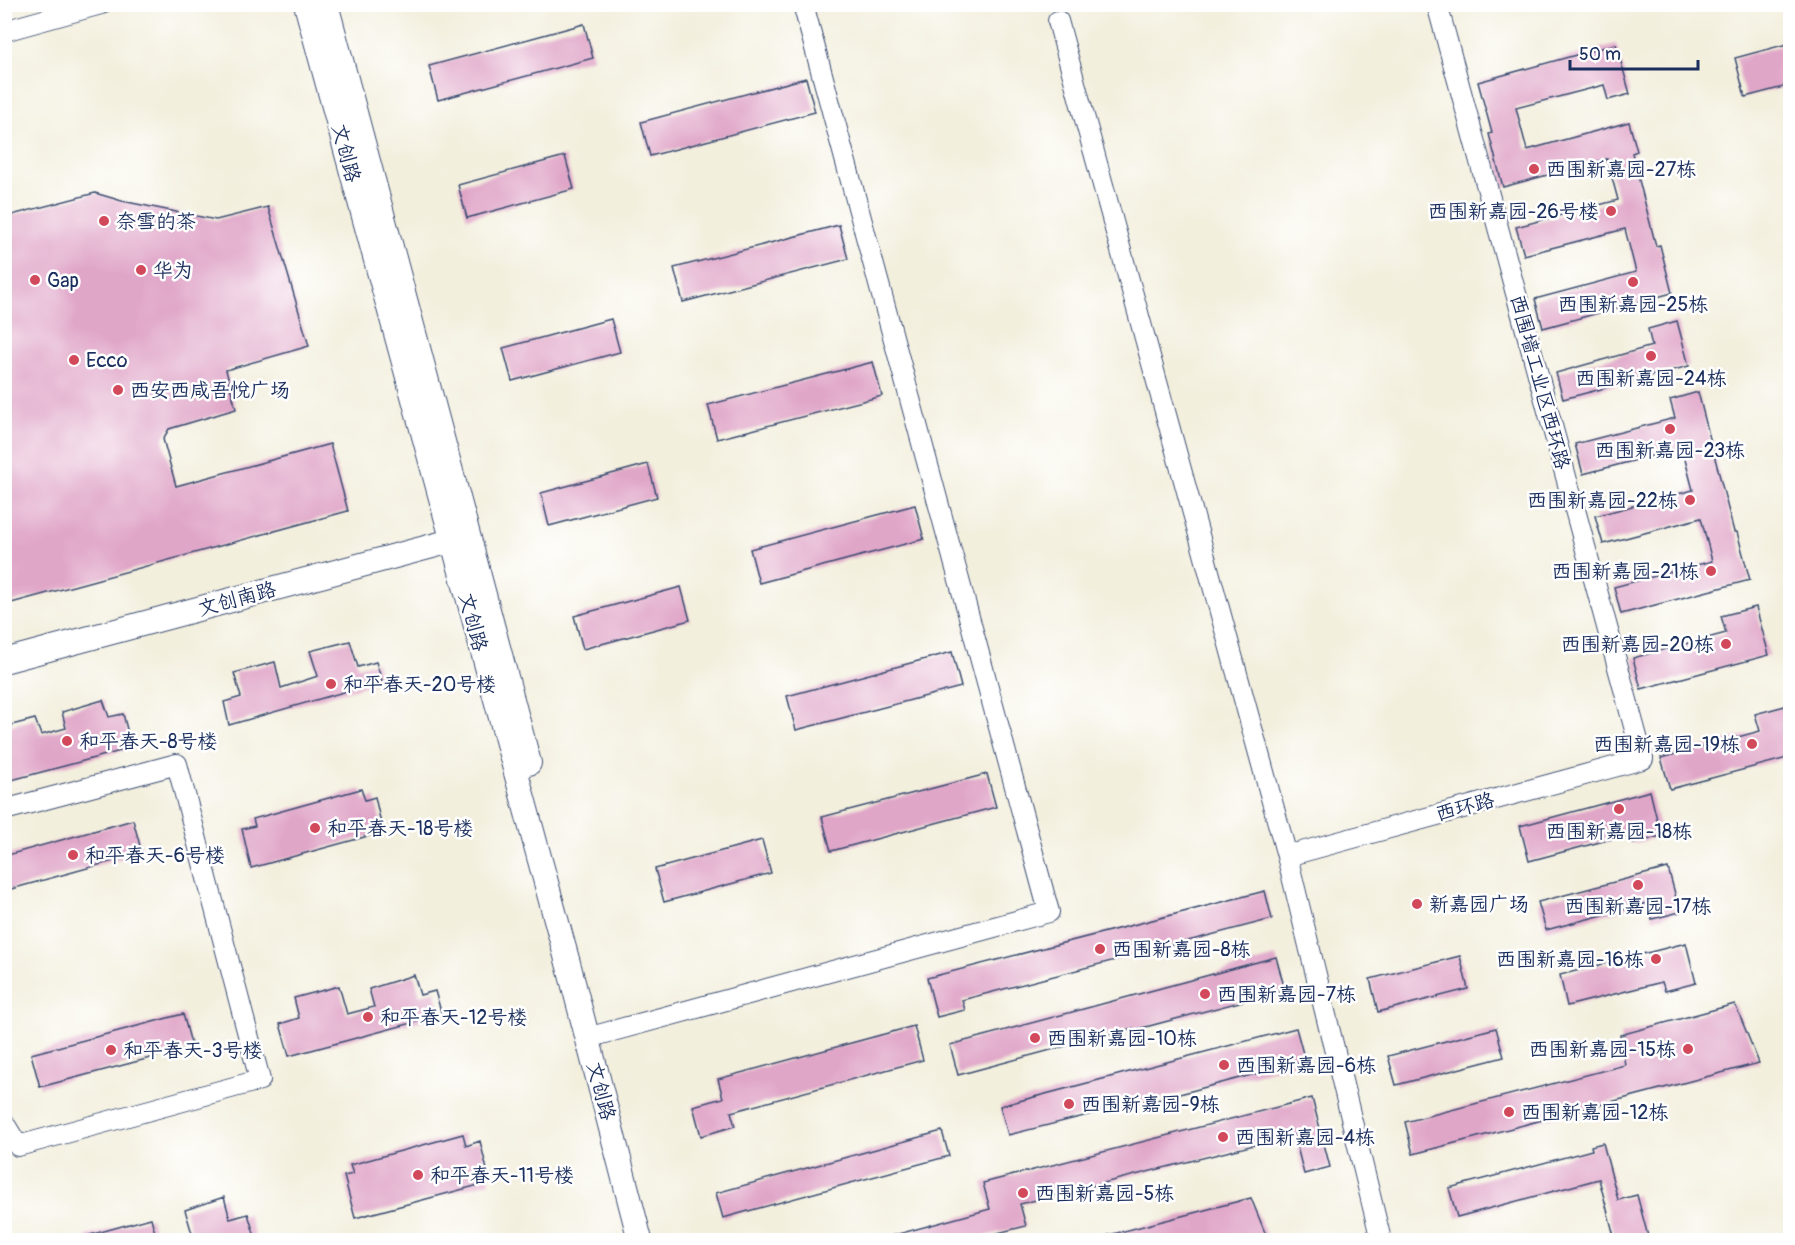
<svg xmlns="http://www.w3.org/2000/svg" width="1795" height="1245" font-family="Pangolin,'LXGW WenKai TC',sans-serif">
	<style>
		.building { fill: #e0a6c8 }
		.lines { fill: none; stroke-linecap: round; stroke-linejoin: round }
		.minor-casing { stroke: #3b4c71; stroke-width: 22 }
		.tertiary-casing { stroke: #3b4c71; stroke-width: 26 }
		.minor { stroke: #fff; stroke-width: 20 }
		.tertiary { stroke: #fff; stroke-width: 24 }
		.poi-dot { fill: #d1495b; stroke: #fff; stroke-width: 2 }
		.labels { text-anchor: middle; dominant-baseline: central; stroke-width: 5; stroke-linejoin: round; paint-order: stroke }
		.street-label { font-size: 20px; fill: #1b2f5e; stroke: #fff }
		.poi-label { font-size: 20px; fill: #1b2f5e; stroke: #fff; text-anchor: start }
	</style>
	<rect width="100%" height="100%" fill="#fff"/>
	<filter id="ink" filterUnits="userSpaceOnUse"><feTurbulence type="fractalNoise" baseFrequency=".0167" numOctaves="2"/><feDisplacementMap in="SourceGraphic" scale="12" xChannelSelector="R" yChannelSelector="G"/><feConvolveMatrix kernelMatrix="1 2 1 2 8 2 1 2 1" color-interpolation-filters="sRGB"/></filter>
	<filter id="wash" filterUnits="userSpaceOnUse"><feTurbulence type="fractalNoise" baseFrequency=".008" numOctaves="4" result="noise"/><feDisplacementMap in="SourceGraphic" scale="24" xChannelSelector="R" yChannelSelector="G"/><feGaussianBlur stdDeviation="1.35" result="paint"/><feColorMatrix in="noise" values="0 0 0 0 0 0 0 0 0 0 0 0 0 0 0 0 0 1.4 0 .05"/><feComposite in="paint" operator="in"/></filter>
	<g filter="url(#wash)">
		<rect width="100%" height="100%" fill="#f3efdd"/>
		<g id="blocks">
			<path class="building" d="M584,24L593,58L438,100L429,66Z
				M1791,43V85L1745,97L1735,58Z
				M1616,44L1630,94L1608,100L1604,85L1516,108L1527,150L1629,122L1637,151L1632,153L1656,246L1660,245L1672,293L1543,328L1535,299L1636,272L1625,229L1524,255L1516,227L1618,200L1607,159L1503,187L1489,134L1492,133L1478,82Z
				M806,78L815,112L650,156L641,122Z
				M565,156L574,189L467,218L458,185Z
				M95,193L122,201L216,220L268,207L309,346L226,370L236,409L169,429L163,439L176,486L330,444L348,511L4,605V217Z
				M839,225L848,259L683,302L674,268Z
				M611,319L620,352L512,381L503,348Z
				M1677,321L1689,366L1563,399L1556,373L1652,346L1648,329Z
				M873,362L882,396L717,439L708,405Z
				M1698,392L1734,532H1737L1750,580L1621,614L1614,587L1712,561L1701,518L1603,544L1595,516L1693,490L1682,448L1583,474L1575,444L1675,418L1670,400Z
				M648,464L657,497L549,526L541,493Z
				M915,505L924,539L759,583L750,549Z
				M681,587L690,620L583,649L574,616Z
				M1756,607L1769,655L1641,689L1633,658L1726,633L1721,616Z
				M350,641L358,667L376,662L382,681L229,725L224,702L241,697L234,673L275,662L281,688L318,676L310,651Z
				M952,652L961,687L796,730L787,696Z
				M103,700L109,717L123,714L132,748L4,782V727L35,719L41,735L66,728L62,712Z
				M1785,706L1791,727V757L1670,789L1661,758L1760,731L1755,714Z
				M987,774L996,807L831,851L822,817Z
				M361,789L365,800L375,797L383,832L251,868L242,829L255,826L253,819Z
				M1650,791L1661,836L1633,844L1630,834L1529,861L1520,826Z
				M133,820L142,853L4,891V856Z
				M762,840L771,873L664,902L655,869Z
				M1668,868L1680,912L1652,919L1648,903L1546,930L1538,902Z
				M1265,891L1272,919L962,1000L965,1010L937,1017L927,978Z
				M1686,943L1696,983L1665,991L1662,982L1567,1006L1560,975Z
				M1460,956L1468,989L1378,1012L1370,979Z
				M1276,957L1285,990L1134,1030L1133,1028L958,1075L950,1045Z
				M414,975L420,995L435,991L442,1015L289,1056L280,1024L299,1018L294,998L339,986L347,1014L374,1007L369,989Z
				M1735,1004L1759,1063L1413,1154L1405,1122L1625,1065L1620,1035Z
				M183,1014L192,1047L40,1087L31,1054Z
				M914,1026L923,1060L731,1112L735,1126L701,1136L693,1106L723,1098L718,1079Z
				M1296,1028L1305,1061L1153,1101L1152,1099L1008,1135L1000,1106Z
				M1496,1028L1504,1057L1396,1085L1388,1056Z
				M1312,1098L1330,1167L1304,1174L1294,1135L1020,1204L1026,1226L969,1240H892L891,1236L990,1209L983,1183Z
				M942,1131L949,1156L723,1218L716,1193Z
				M463,1134L466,1146L480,1141L490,1182L355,1218L344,1176L353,1174L350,1165Z
				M1603,1143L1618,1200L1637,1195L1649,1240H1615L1599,1179L1457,1217L1449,1188L1592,1150L1591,1146Z
				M224,1197L230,1219L248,1214L256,1240H194L185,1210Z
				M1251,1198L1268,1240H1105V1236Z
				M151,1218L157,1240H86V1236Z"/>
		</g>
	</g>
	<g filter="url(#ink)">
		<use href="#blocks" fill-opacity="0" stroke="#3b4c71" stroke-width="1.5"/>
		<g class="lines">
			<defs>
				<path id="minor" d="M1058,21L1287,856L1381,1240
					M4,31L101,4
					M4,810L177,764L260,1080L18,1146L4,1123
					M1287,856L1643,759L1437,4
					M587,1038L1049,912L803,4"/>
				<path id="tertiary" d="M306,4L568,963L640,1240
					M326,4L529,763
					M4,661L466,537"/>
			</defs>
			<use href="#minor" class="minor-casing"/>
			<use href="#tertiary" class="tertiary-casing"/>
			<use href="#minor" class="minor"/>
			<use href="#tertiary" class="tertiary"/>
		</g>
	</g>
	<g class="poi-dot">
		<circle cx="1534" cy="169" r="6"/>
		<circle cx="1611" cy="211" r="6"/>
		<circle cx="104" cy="221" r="6"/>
		<circle cx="141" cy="270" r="6"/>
		<circle cx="35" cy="280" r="6"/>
		<circle cx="1633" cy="282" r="6"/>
		<circle cx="1651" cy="356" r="6"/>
		<circle cx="74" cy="360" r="6"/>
		<circle cx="118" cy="390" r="6"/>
		<circle cx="1670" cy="429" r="6"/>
		<circle cx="1690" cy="500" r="6"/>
		<circle cx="1711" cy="571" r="6"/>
		<circle cx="1726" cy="644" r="6"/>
		<circle cx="331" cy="684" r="6"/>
		<circle cx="67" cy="741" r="6"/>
		<circle cx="1752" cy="744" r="6"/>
		<circle cx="1619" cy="809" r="6"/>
		<circle cx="315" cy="828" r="6"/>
		<circle cx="73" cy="855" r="6"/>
		<circle cx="1638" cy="885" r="6"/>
		<circle cx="1417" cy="904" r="6"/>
		<circle cx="1100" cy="949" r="6"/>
		<circle cx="1656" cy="959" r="6"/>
		<circle cx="1205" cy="994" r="6"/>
		<circle cx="368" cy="1017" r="6"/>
		<circle cx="1035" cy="1038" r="6"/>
		<circle cx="1688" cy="1049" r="6"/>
		<circle cx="111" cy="1050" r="6"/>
		<circle cx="1224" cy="1065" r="6"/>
		<circle cx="1069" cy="1104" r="6"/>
		<circle cx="1509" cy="1112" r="6"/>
		<circle cx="1223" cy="1137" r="6"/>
		<circle cx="418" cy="1175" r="6"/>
		<circle cx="1023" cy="1193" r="6"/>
	</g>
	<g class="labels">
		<g class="street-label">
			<text transform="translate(346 153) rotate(75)">文创路</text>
			<text transform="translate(1540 382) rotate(75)">西围墙工业区西环路</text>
			<text transform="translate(237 599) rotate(-15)">文创南路</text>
			<text transform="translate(473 622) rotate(75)">文创路</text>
			<text transform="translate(1465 807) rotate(-15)">西环路</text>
			<text transform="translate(601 1091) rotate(75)">文创路</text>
		</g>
		<g class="poi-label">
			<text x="1546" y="169">西围新嘉园-27栋</text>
			<text x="1599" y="211" text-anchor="end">西围新嘉园-26号楼</text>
			<text x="116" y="221">奈雪的茶</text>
			<text x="153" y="270">华为</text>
			<text x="47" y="280">Gap</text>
			<text x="1633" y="304" text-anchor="middle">西围新嘉园-25栋</text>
			<text x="86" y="360">Ecco</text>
			<text x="1651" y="378" text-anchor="middle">西围新嘉园-24栋</text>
			<text x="130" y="390">西安西咸吾悦广场</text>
			<text x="1670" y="450" text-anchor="middle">西围新嘉园-23栋</text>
			<text x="1678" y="500" text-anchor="end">西围新嘉园-22栋</text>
			<text x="1699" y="571" text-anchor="end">西围新嘉园-21栋</text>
			<text x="1714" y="644" text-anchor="end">西围新嘉园-20栋</text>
			<text x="343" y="684">和平春天-20号楼</text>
			<text x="79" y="741">和平春天-8号楼</text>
			<text x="1740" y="744" text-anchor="end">西围新嘉园-19栋</text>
			<text x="327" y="828">和平春天-18号楼</text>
			<text x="1619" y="831" text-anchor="middle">西围新嘉园-18栋</text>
			<text x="85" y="855">和平春天-6号楼</text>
			<text x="1429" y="904">新嘉园广场</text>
			<text x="1638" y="906" text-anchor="middle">西围新嘉园-17栋</text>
			<text x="1112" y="949">西围新嘉园-8栋</text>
			<text x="1644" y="959" text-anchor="end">西围新嘉园-16栋</text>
			<text x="1217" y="994">西围新嘉园-7栋</text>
			<text x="380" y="1017">和平春天-12号楼</text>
			<text x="1047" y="1038">西围新嘉园-10栋</text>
			<text x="1676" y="1049" text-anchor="end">西围新嘉园-15栋</text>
			<text x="123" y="1050">和平春天-3号楼</text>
			<text x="1236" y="1065">西围新嘉园-6栋</text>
			<text x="1081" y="1104">西围新嘉园-9栋</text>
			<text x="1521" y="1112">西围新嘉园-12栋</text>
			<text x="1235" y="1137">西围新嘉园-4栋</text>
			<text x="430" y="1175">和平春天-11号楼</text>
			<text x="1035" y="1193">西围新嘉园-5栋</text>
		</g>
	</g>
	<rect width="1795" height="1245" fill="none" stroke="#fff" stroke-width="24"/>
	<path d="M1570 60v9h128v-9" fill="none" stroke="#1b2f5e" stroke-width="3"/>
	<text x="1579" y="60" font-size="18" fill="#1b2f5e" stroke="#ffffff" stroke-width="4.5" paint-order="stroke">50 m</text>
</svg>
